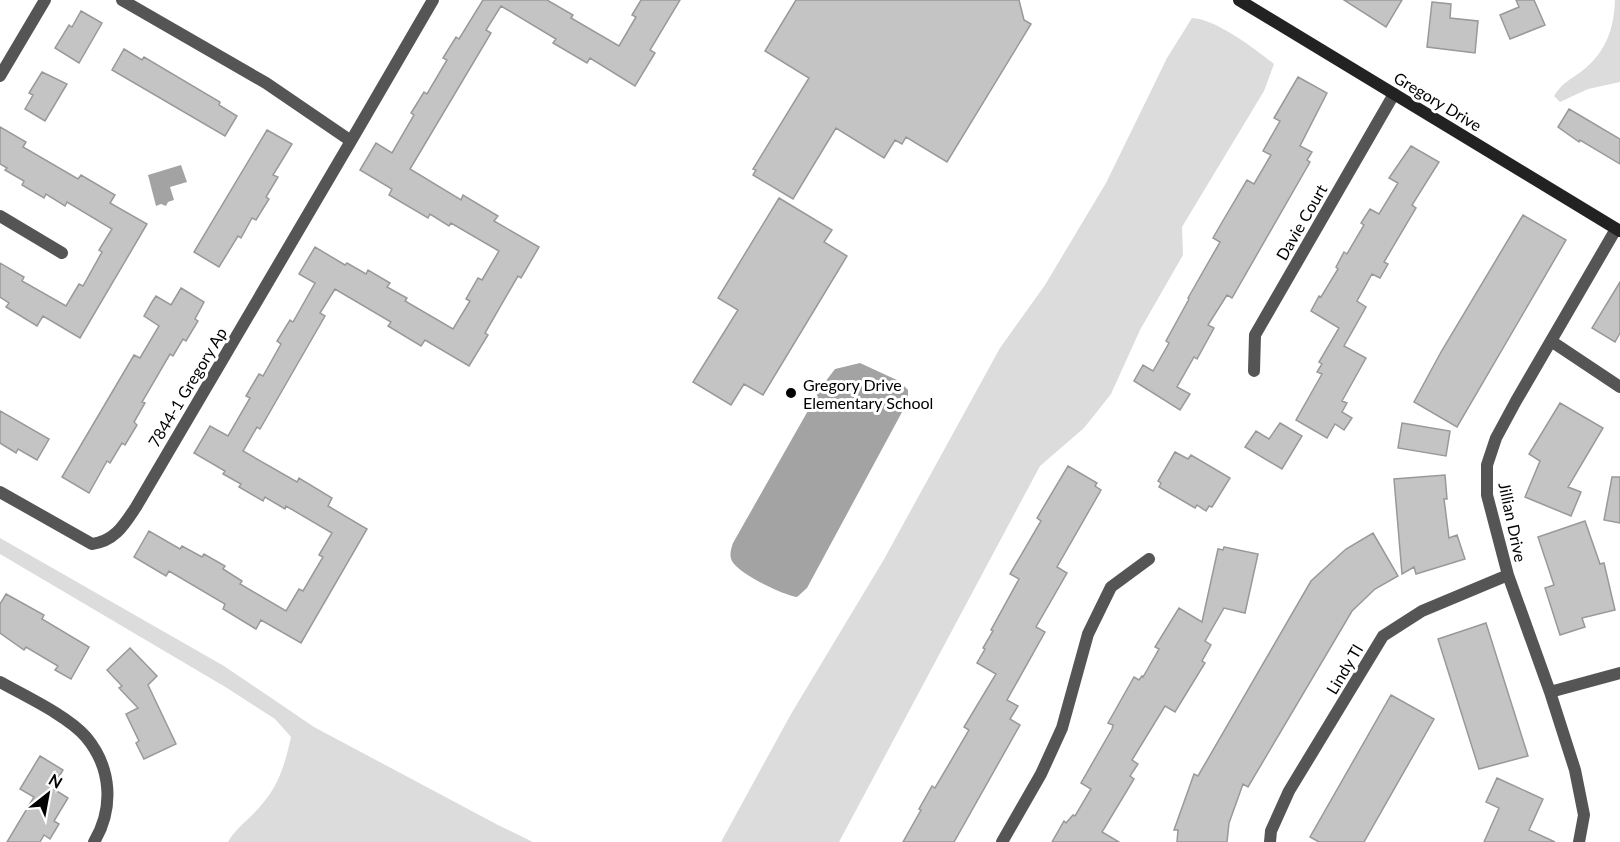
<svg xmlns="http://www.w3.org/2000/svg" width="1620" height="842" font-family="Lato,sans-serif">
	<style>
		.green { fill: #dcdcdc }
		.water { fill: #a3a3a3 }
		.building { fill: #c4c4c4; stroke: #999; stroke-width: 1.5 }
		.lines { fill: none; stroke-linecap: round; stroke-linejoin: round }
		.street { stroke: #555; stroke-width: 12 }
		.secondary { stroke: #222; stroke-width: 12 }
		.poi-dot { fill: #000; stroke: #fff; stroke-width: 2 }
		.labels { text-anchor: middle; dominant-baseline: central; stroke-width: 6; stroke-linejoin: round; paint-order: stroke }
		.street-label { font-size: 16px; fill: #000; stroke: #fff }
		.poi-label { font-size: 16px; fill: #000; stroke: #fff; text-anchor: start }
	</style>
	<rect width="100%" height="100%" fill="#fff"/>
	<path class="green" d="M1615,0H1620V82L1588,89L1560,102L1554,96C1564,81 1569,81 1582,71C1606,52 1614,29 1615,0Z
		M1192,18C1216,19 1255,49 1274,64L1264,91L1182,227L1183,255L1140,330L1111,394L1084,428L1040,466L839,842H721L791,714L883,561L1000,348L1045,285L1106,183L1167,58Z
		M0,538L224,666L314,727L498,825L533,842H228C235,829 246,822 256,811C278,788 284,768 291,737L275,719L227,688L0,554Z"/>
	<path class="water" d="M181,165L187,182L170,187L174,200L168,202L166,206L161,204L156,206L148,175Z
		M860,363L899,381L908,390V401L807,588L797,597C783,595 739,574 732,561C729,555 731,549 733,543L822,386L835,369Z"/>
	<path class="building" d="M483,0H547L573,15L571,18L619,46L636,17L632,15L641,0H680L650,50L655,53L635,86L590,58L587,63L553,43L556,39L501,6L486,30L491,33L410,169L461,200L463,195L498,216L494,221L539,247L521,278L518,276L485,333L488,335L469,366L425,340L421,346L388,326L391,322L335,289L320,313L325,316L260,429L257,427L243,451L297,482L299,478L332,498L328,506L367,529L301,643L261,620L256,629L223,609L225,604L169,571L166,576L134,557L149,531L180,549L182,546L202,557L204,554L225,566L223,569L242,581L240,584L286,611L299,589L303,591L323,557L319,555L332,533L286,506L285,509L265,497L263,501L239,487L241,484L223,474L225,471L194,453L210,426L228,436L250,398L246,396L259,374L263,376L281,344L277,341L290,320L293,322L315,283L299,274L315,247L345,265L347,263L366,274L368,270L390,283L387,287L407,298L405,301L453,329L470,301L466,299L478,278L482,280L499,251L451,223L449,226L430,214L428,218L389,195L392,189L360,170L376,143L392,153L414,115L411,113L424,92L427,94L447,60L443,58L456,37L459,39Z
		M796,0H1019L1024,20L1031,24L947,162L906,137L902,144L895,140L884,158L836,128L793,199L753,175L756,170L753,169L809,78L765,51Z
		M1344,0H1402L1386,27Z
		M1516,0H1534L1545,25L1510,39L1500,15L1519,7Z
		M1432,2L1451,4L1450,18L1478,21L1475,53L1427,47Z
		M81,11L102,23L79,63L55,48L69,25L72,27Z
		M124,49L142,60L144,57L220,102L219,105L237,116L225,136L112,70Z
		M42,72L67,84L45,121L25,109L33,95L29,93Z
		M1298,77L1327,93L1300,146L1312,152L1307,160L1310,162L1232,298L1227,295L1208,325L1214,328L1197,359L1194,357L1177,387L1190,394L1180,410L1134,381L1143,365L1153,371L1169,343L1166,341L1189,299L1188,298L1220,242L1213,238L1221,224L1247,180L1254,184L1271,155L1263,151L1280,121L1274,118Z
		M1569,109L1620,139V164L1580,140L1579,142L1558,127Z
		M0,127L26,142L23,147L78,179L81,175L115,195L110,203L147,224L80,338L43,316L37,326L6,307L9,303L0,297V263L24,277L22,281L66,306L79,284L83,286L102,252L99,250L112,229L67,202L65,206L46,194L44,198L22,185L24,181L5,170L7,168L0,164Z
		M267,130L292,144L273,175L278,177L266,197L269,199L256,220L252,218L241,238L238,236L219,267L194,252Z
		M1411,146L1439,162L1412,205L1416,208L1384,262L1388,264L1380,278L1372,274L1357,301L1366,307L1344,346L1366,358L1342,401L1347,403L1342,412L1352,418L1344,430L1335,424L1327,438L1296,420L1322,374L1317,372L1322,364L1319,362L1339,328L1311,311L1319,296L1321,297L1338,269L1336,267L1344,252L1347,254L1364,225L1361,223L1370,209L1379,214L1398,183L1389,178Z
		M779,198L832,230L824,242L847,256L763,395L744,384L731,405L693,382L738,310L718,298Z
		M1523,215L1566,240L1457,427L1414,402L1441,352Z
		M1620,282V333L1615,342L1592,328Z
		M181,288L204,302L195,319L198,321L186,341L183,339L173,356L170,354L142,402L145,403L134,422L137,425L125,445L122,443L110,463L107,461L89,493L62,477L134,355L140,358L159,326L144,316L152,302L156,296L171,305Z
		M1560,403L1603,428L1568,487L1581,492L1571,516L1525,497L1540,461L1529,454Z
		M0,411L49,439L37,460L18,449L16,453L0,443Z
		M1280,423L1302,436L1282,469L1245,447L1256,431L1269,439Z
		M1402,423L1450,431L1446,456L1398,448Z
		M1175,452L1188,459L1191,455L1230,478L1212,507L1209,506L1206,511L1197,505L1195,508L1159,487L1161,483L1158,481Z
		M1068,466L1097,483L1095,486L1101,490L1057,567L1067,573L1036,627L1045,632L1007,700L1018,706L1010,719L1020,725L954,842H903L921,810L919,809L932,786L935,788L969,730L964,727L996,674L977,663L985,649L983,648L993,631L991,630L1019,579L1010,574L1041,521L1037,518Z
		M1445,475L1447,499H1444L1449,538L1457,535L1465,559L1416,574L1414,567L1402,574L1394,479Z
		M1612,477H1620V523L1604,520Z
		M1585,521L1600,564L1604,563L1615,610L1582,618L1585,627L1560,635L1545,588L1554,585L1538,537Z
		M1373,533L1398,576L1375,589L1352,611L1248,787L1243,784L1229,823L1227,842H1177L1178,830H1174L1194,774L1198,776L1311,581L1346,549Z
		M1224,547L1258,554L1245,613L1224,608L1205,641L1211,645L1202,661L1205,663L1175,712L1165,706L1132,760L1138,764L1130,776L1134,779L1102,832L1119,842H1052L1064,821L1066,823L1073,815L1075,816L1091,789L1081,783L1112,729L1113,725L1108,723L1134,677L1139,680L1142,676L1143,677L1159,649L1155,647L1179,608L1202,622L1218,549L1223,550Z
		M6,594L44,615L42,619L89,647L71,679L55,670L58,666L26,647L24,650L0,633V604Z
		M1486,623L1528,756L1479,769L1438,639Z
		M130,648L157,676L148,685L176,744L144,759L136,743L139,741L126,714L138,708L119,688L122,686L107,670Z
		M1391,695L1434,719L1364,842H1319L1310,837Z
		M40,756L63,770L52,788L68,798L54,821L59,824L50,839L44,835L40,842H7L34,797L20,789Z
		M1497,778L1543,799L1529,830L1555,842H1484L1499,808L1486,802Z"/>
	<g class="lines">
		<path class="street" d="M0,76L45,0
			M351,141L433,0
			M0,216L62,253
			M1551,341L1620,387
			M1254,371L1255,335L1394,94
			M0,492L92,544C115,541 124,525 136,507L351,141L266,83L122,0
			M0,682C25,696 68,716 86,737C112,768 114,809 94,842
			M1550,692L1620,673
			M1002,842L1041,774L1062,728L1088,634L1111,587L1149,559
			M1270,842L1271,831L1289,791L1383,636L1422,611L1508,575
			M1579,842L1584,815L1575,770L1550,692L1508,575L1487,495V465L1496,438L1516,401L1616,229"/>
		<path class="secondary" d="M1239,0L1620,231"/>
	</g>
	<circle class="poi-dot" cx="791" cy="393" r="6"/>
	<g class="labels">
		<g class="street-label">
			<text transform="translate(1438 101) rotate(31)">Gregory Drive</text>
			<text transform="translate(1301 222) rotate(-60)">Davie Court</text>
			<text transform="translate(187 387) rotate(-59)">7844-1 Gregory Ap</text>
			<text transform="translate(1513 522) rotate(78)">Jillian Drive</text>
			<text transform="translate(1344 669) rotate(-59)">Lindy Tl</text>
		</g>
		<g class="poi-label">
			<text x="803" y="384">Gregory Drive<tspan x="803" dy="18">Elementary School</tspan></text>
		</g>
	</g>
	<g transform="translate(48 794) rotate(31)" stroke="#ffffff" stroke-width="4.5" paint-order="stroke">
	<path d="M0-4.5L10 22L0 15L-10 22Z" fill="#000000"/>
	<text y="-9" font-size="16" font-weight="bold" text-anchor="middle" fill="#000000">N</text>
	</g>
</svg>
